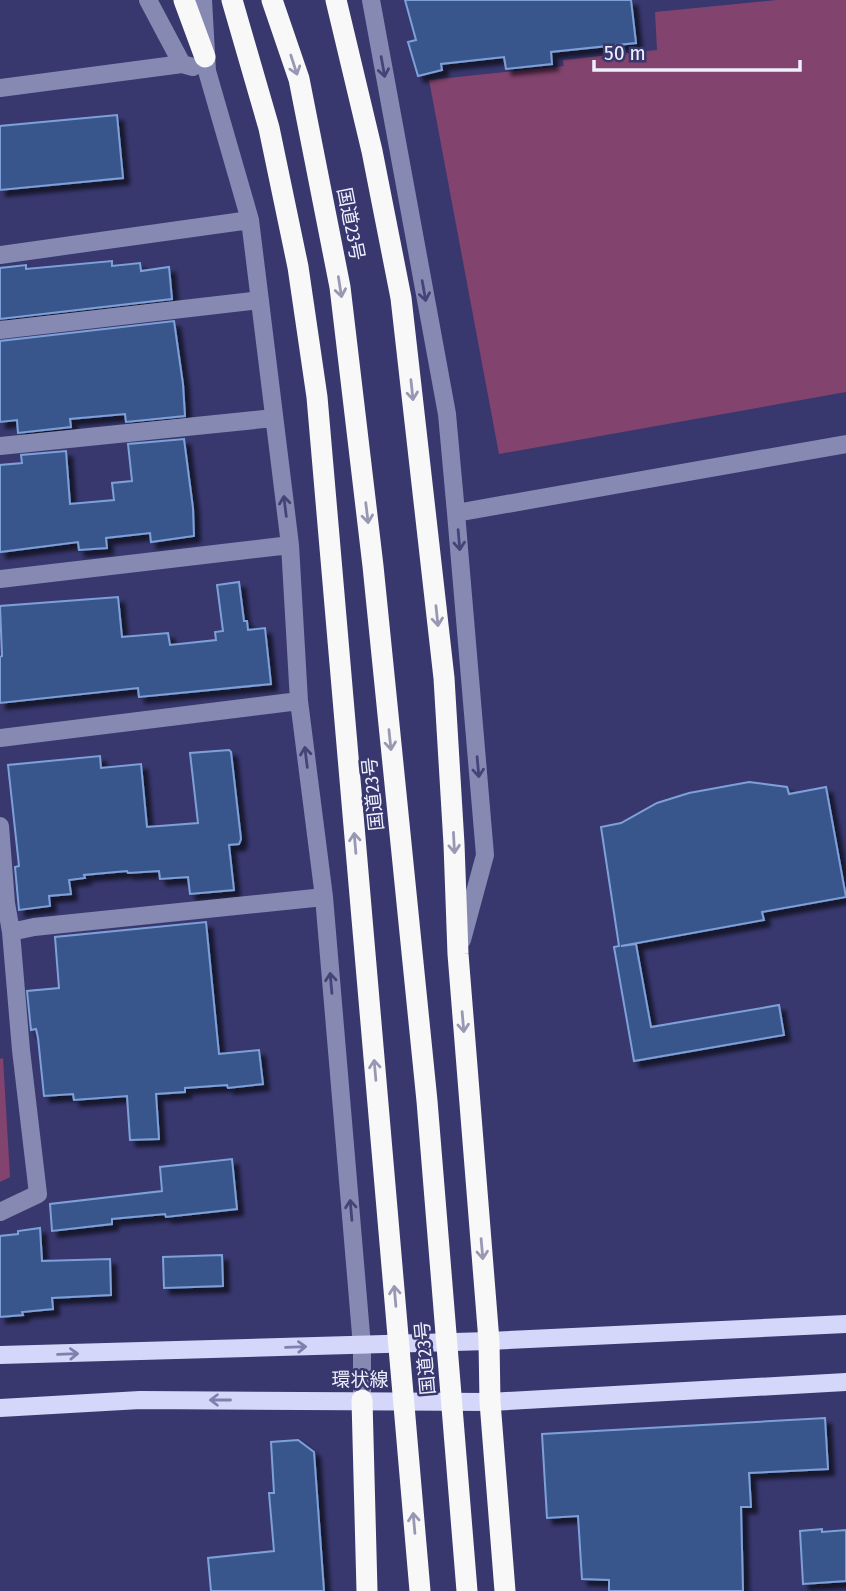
<svg xmlns="http://www.w3.org/2000/svg" width="846" height="1591" font-family="'Fira Sans Condensed','Noto Sans JP',sans-serif">
	<style>
		.green { fill: #82436e }
		.building { fill: #39578b; stroke: #7ea0d9; stroke-width: 2; filter: url(#shadow) }
		.lines { fill: none; stroke-linecap: round; stroke-linejoin: round }
		.minor { stroke: #868ab2; stroke-width: 18 }
		.major { stroke: #d4d7f9; stroke-width: 18 }
		.highway { stroke: #f8f8f8; stroke-width: 21 }
		.highway-bridge { stroke: #f8f8f8; stroke-width: 21 }
		.oneway { stroke: #9898b4 }
		.oneway2 { stroke: #444479 }
		.oneway3 { stroke: #7e80ad }
		.labels { text-anchor: middle; dominant-baseline: central; stroke-width: 5; stroke-linejoin: round; paint-order: stroke }
		.street-label { font-size: 19px; fill: #eef0fd; stroke: #38386f }
	</style>
	<defs>
		<filter id="shadow"><feDropShadow dx="6" dy="6" stdDeviation="2" flood-color="#0009"/></filter>
	</defs>
	<rect width="100%" height="100%" fill="#38386f"/>
	<path class="green" d="M777,0H846V392L499,454L429,80L564,66L563,60L657,50L655,12Z
		M3,1058L10,1177L0,1182V1059Z"/>
	<path class="building" d="M405,0H631L636,43L551,52L552,64L506,69L504,57L441,64L442,70L418,76L408,42L416,40Z
		M117,115L123,178L0,190V126Z
		M112,261V266L140,263L141,271L169,267L172,299L0,319V268L26,265V269Z
		M174,321L183,384L185,416L126,422L125,414L70,419L71,427L18,433L17,420L0,422V341Z
		M184,439L193,508L194,536L151,542L150,533L106,538L107,548L79,550L78,542L0,552V465L22,463L21,455L66,451L70,504L114,500L112,483L132,481L128,444Z
		M239,582L244,621H247L248,630L265,628L271,684L139,697L138,688L0,703V657L2,656L0,606L118,597L122,637L168,633L170,645L216,640L215,632L223,631L217,585Z
		M229,750L231,752L241,839L239,844L229,845L234,890L190,894L188,877L160,879L159,871L128,873L127,871L84,875L85,878L69,880L71,894L49,896L50,906L19,910L15,867L19,866L8,765L100,756L101,768L141,764L147,827L198,823L190,753Z
		M749,782L787,787L789,794L826,787L846,897L762,912L764,920L621,946L636,944L651,1027L779,1005L784,1035L634,1061L614,947L619,946L601,827L621,823L657,803L689,793Z
		M206,922L219,1054L259,1050L263,1084L228,1088L227,1085L185,1088V1092L156,1094L159,1139L130,1140L127,1096L74,1100L73,1094L44,1096L38,1038L36,1029L31,1030L27,991L59,988L55,937Z
		M232,1159L237,1209L166,1217L165,1214L112,1219V1224L52,1231L50,1204L162,1191L160,1167Z
		M40,1228L42,1261L110,1259L111,1295L52,1298L53,1309L22,1312L23,1315L0,1317V1236L18,1234V1231Z
		M222,1255L223,1286L164,1288L163,1257Z
		M825,1418L828,1469L749,1473L751,1507H741L743,1591H609V1580L582,1579L578,1516L547,1518L542,1434Z
		M298,1440L314,1452L324,1591H211L208,1558L274,1551L269,1493H274L271,1442Z
		M822,1529V1532L846,1530V1581L803,1584L800,1531Z"/>
	<g class="lines">
		<path class="minor" d="M148,0L182,64L193,67
			M203,0L207,71L250,220L290,545L299,701L324,897L362,1346V1400
			M371,0L447,414L456,513L485,855L462,940
			M0,88L182,64
			M0,255L250,220
			M0,330L260,300
			M0,446L274,418
			M456,513L846,444
			M0,579L290,545
			M0,738L299,701
			M0,826L6,903L11,932L21,1050L38,1194L0,1212
			M11,932L34,927L324,897"/>
		<path class="major" d="M0,1355L489,1341L846,1324
			M0,1408L140,1400L490,1402L846,1382"/>
		<path class="highway" d="M184,0L205,57
			M336,0L372,151L401,298L444,678L454,844L458,954L489,1341L490,1402L505,1591
			M362,1400L367,1591"/>
		<path class="highway-bridge" d="M232,0L269,128L298,267L317,397L420,1591
			M272,0L299,79L340,287L373,566L427,1101L467,1591"/>
	</g>
	<defs><path id="oneway-shaft" d="M-6 0H5M1.5-3L5.5 0L1.5 3" fill="none" stroke-width="1.6" stroke-linecap="round" stroke-linejoin="round" transform="scale(1.75)"/></defs>
	<g class="oneway">
		<use href="#oneway-shaft" transform="translate(294 65) rotate(72)"/>
		<use href="#oneway-shaft" transform="translate(340 287) rotate(81)"/>
		<use href="#oneway-shaft" transform="translate(412 390) rotate(84)"/>
		<use href="#oneway-shaft" transform="translate(367 513) rotate(83)"/>
		<use href="#oneway-shaft" transform="translate(437 616) rotate(84)"/>
		<use href="#oneway-shaft" transform="translate(390 740) rotate(84)"/>
		<use href="#oneway-shaft" transform="translate(355 843) rotate(-95)"/>
		<use href="#oneway-shaft" transform="translate(454 843) rotate(87)"/>
		<use href="#oneway-shaft" transform="translate(463 1022) rotate(85)"/>
		<use href="#oneway-shaft" transform="translate(375 1070) rotate(-95)"/>
		<use href="#oneway-shaft" transform="translate(482 1249) rotate(85)"/>
		<use href="#oneway-shaft" transform="translate(395 1296) rotate(-95)"/>
		<use href="#oneway-shaft" transform="translate(414 1523) rotate(-95)"/>
	</g>
	<g class="oneway2">
		<use href="#oneway-shaft" transform="translate(383 67) rotate(80)"/>
		<use href="#oneway-shaft" transform="translate(424 291) rotate(80)"/>
		<use href="#oneway-shaft" transform="translate(285 506) rotate(-97)"/>
		<use href="#oneway-shaft" transform="translate(459 540) rotate(85)"/>
		<use href="#oneway-shaft" transform="translate(306 757) rotate(-97)"/>
		<use href="#oneway-shaft" transform="translate(478 767) rotate(85)"/>
		<use href="#oneway-shaft" transform="translate(331 983) rotate(-95)"/>
		<use href="#oneway-shaft" transform="translate(351 1210) rotate(-95)"/>
	</g>
	<g class="oneway3">
		<use href="#oneway-shaft" transform="translate(296 1347) rotate(-2)"/>
		<use href="#oneway-shaft" transform="translate(68 1354) rotate(-2)"/>
		<use href="#oneway-shaft" transform="translate(220 1400) rotate(180)"/>
	</g>
	<g class="labels">
		<g class="street-label">
			<text transform="translate(351 224) rotate(79)">国道23号</text>
			<text transform="translate(373 794) rotate(-96)">国道23号</text>
			<text transform="translate(425 1358) rotate(-95)">国道23号</text>
			<text x="360" y="1379">環状線</text>
		</g>
	</g>
	<path d="M594 60v10h206v-10" fill="none" stroke="#eef0fd" stroke-width="3.5"/>
	<text x="604" y="60" font-size="21" fill="#eef0fd" stroke="#38386f" stroke-width="5" paint-order="stroke">50 m</text>
</svg>
